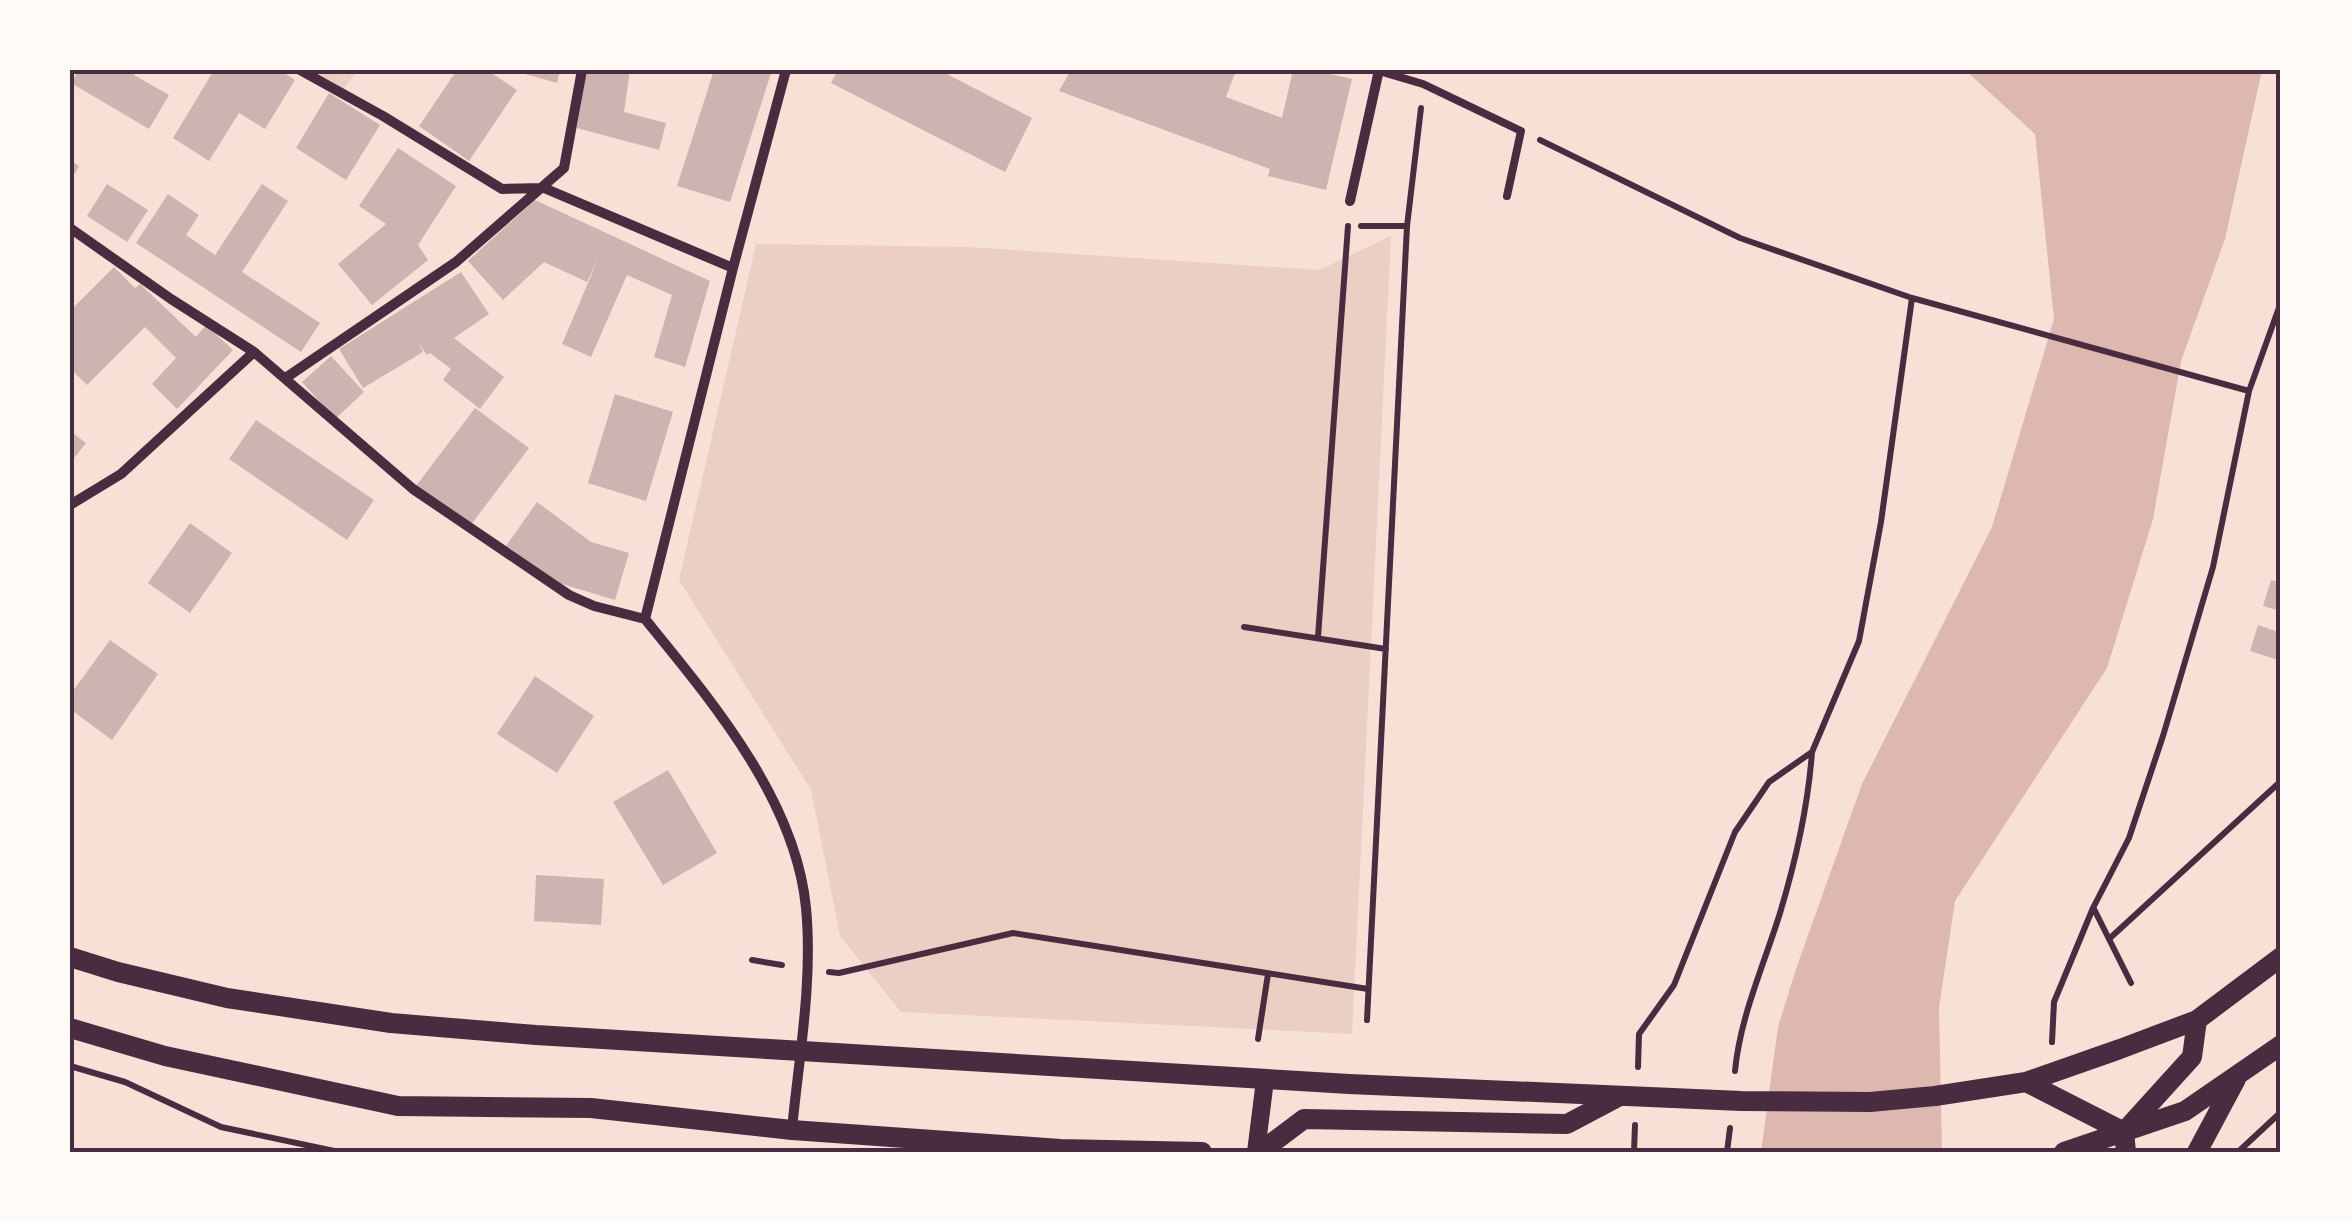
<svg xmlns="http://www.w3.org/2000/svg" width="2351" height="1222" font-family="Signika,sans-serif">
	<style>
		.green { fill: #ebcfc5 }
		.water { fill: #dcb8b0 }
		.building { fill: #ccb4b1 }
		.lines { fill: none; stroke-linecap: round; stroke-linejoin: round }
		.path { stroke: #4a2c40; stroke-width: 6 }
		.service { stroke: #4a2c40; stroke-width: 8 }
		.minor { stroke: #4a2c40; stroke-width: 10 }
		.tertiary { stroke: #4a2c40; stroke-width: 18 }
		.secondary { stroke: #4a2c40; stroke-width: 20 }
		.neatline { fill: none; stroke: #4a2c40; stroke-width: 4 }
	</style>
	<rect width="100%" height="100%" fill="#f7e1d7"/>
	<path class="green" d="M308,70H358L341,92Z
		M1391,236L1352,1034L901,1012L840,936L811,790L679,580L756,244L968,247L1319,270Z"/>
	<path class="water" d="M1965,70H2262L2225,239L2181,361L2153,519L2107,668L1955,901L1939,1007L1942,1152H1761L1778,1027L1796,969L1862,784L1992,527L2054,319L2035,134Z"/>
	<path class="building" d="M79,70H137L134,75L169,95L149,129L71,83Z
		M214,70H280L295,80L265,129L239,113L209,161L173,138Z
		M457,70H487L517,90L469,161L419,126Z
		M511,70H560L557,83Z
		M586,70H630L624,112L666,123L659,150L577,128Z
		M714,70H772L730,202L677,186Z
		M838,70H939L1032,118L1005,172L831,83Z
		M1071,70H1236L1226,97L1282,118L1293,70H1313L1352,79L1326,190L1268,176L1270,169L1059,91Z
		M329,93L380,125L346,180L296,148Z
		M398,148L456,186L418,245L428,260L372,305L338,264L386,224L359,206Z
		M70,160L79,166L70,182Z
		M107,184L148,210L127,242L87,216Z
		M262,184L288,201L242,272L320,323L301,352L136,243L168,194L199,215L186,235L215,255Z
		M535,200L710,281L685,367L654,357L672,295L627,275L591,357L562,344L599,257L587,282L544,262L503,300L468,261Z
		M114,267L135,288L140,284L196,337L206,325L233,350L177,409L152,384L176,358L145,327L87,385L70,368V311Z
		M461,272L489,314L454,338L504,377L480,409L443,380L451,369L430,353L427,355L418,342L423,352L363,388L339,349Z
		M331,356L364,392L335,419L302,382Z
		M615,394L673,412L646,501L588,483Z
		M475,408L529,448L470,526L416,486Z
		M256,420L374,500L347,540L229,459Z
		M70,431L86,443L70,463Z
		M537,502L591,542L629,553L615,600L562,584L506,546Z
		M190,523L232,553L190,613L148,583Z
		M2271,580L2281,583V611L2263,606Z
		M2258,625L2281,633V661L2250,651Z
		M110,640L158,674L112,740L70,709V695Z
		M535,676L594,716L557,773L497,734Z
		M668,770L717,853L663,885L613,802Z
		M536,875L604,879L601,925L534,921Z"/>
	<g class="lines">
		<path class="path" d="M1540,140L1740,238L1912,298L2249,391
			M1361,226H1407
			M1244,627L1386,649
			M1318,637L1348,226
			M2094,909L2131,983
			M2109,939L2281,781
			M752,960L782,965
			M829,972L839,973L1013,933L1368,989
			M1367,1020L1407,226L1421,108
			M1258,1039L1268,974
			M2052,1042L2054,1002L2093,908L2129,838L2163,736L2213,567L2249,391L2281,302
			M70,1066L125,1082L221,1127L339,1152
			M1638,1067L1639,1034L1674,985L1735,832L1769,782L1812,752L1859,641L1881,522L1912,298
			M1735,1071C1740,1017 1764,965 1780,913C1796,860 1808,807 1812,752
			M1634,1152L1635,1125
			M1727,1152L1730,1128
			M2238,1152L2281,1112"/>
		<path class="service" d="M1379,71L1423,84L1521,131L1507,196"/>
		<path class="minor" d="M300,70L383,116L502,189L544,188L733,268
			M786,70L733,268L645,619C711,700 796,800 806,908C813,981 799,1057 792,1129
			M1350,201L1379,70
			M70,228L171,299L254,352L413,489L569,595L594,606L645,619
			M287,377L456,262L564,168L582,70
			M70,505L121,474L254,352"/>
		<path class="tertiary" d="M1256,1152L1265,1080"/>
		<path class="secondary" d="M70,957L118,972L227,998L391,1023L536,1035L1349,1084L1741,1101L1870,1102L1935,1096L2026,1082L2120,1049L2197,1020L2281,957
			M70,1028L165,1056L398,1106L591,1108L792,1130L1060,1149L1202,1152
			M2026,1082L2124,1132
			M1260,1152L1304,1119L1567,1124L1618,1097
			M2064,1152L2185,1111L2281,1045
			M2126,1152L2124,1132L2192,1057L2197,1020
			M2197,1152L2236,1079"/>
	</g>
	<rect width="2351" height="1222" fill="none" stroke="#fffaf5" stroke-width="145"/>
	<rect x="72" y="72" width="2206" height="1078" class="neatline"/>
</svg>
